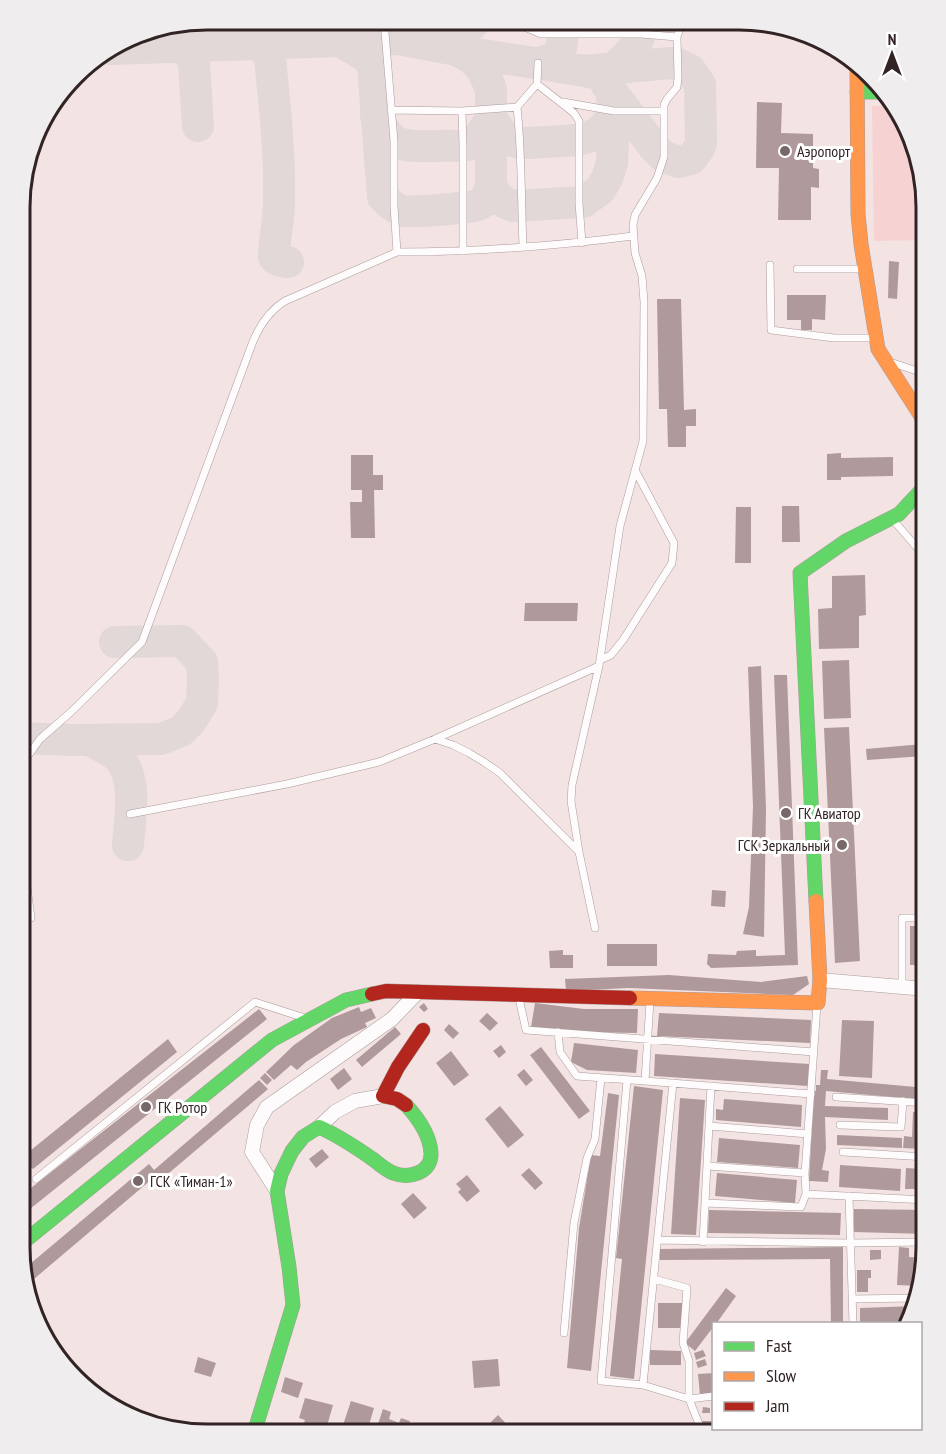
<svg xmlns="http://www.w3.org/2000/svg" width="946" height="1454" font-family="'PT Sans Narrow',sans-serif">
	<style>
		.green { fill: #f6d2d2 }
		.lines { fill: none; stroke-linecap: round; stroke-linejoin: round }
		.taxiway { stroke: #e2d8d8; stroke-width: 32 }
		.building { fill: #b0999a }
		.lane-casing { stroke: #aa9c9c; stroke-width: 8 }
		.street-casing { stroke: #aa9c9c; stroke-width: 15 }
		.fast-casing { stroke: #aa9c9c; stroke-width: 15 }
		.slow-casing { stroke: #aa9c9c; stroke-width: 15 }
		.jam-casing { stroke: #aa9c9c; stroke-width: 15 }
		.lane { stroke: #fdfbfb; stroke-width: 7 }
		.street { stroke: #fdfbfb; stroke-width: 14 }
		.fast { stroke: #63d668; stroke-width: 14 }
		.slow { stroke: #ff974d; stroke-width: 14 }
		.jam { stroke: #b3261e; stroke-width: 14 }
		.poi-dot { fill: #766768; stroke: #fff; stroke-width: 2 }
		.labels { text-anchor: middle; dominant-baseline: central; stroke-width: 6; stroke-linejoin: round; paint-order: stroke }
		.poi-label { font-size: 16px; fill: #322425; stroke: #fff; text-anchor: start }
		.rim { fill: none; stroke: #322425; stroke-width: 3 }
	</style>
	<rect width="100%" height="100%" fill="#f4e3e3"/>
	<path class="green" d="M872,106H889L912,135L926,207V240L874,241Z"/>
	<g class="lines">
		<path class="taxiway" d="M427,37C447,36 462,38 476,20
			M340,41L367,57L373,67L383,197C388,202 394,208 402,211C407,213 472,208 478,205C485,202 489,193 491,186V89L482,69L471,58L456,50
			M257,44L267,52L270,59C275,107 280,154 279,202C279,220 274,239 274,257C278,262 282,261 288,262
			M180,47L191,55L194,63L198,126
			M112,49L398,39L483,55L585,71L600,75L611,91L614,111L612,163L607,178L600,190L583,202L514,206C500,202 498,198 491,186
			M538,63C564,58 564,45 561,21
			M614,68C630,53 642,44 641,21
			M585,71L670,63L678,64L690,70L700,84L701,143L698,150L691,159L679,162L664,157L654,147L611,91
			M376,116C393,150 405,146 438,146C447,145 459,147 467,145C479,141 486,127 491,117C497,126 501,137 512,141C523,145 535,142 546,142C575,140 601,143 614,111
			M20,738L74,740L161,739L181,731L191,721L202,703L203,678L202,662L182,641L115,642
			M90,740C99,746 110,749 118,757C138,777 130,819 128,845"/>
	</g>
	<path class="building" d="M757,102L782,103L781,133L813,134V168L819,169V188L811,187V220H778L779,168H756Z
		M889,261L899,262L897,299L888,298Z
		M787,295H826L825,320L812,319V330H801V320H787Z
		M657,299H681L684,410L696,409V426H686V447H668L667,409H659Z
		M841,453V458L893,457V476L841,477V480H827V454Z
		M351,455H373V475H383V490H374L375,538H351L350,502H362V490H351Z
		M782,506H799L800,542H782Z
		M736,507H751V563H735Z
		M865,575L866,615L859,616V648L819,649L818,609L832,608V576Z
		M525,603H578L577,621H524Z
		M849,660L851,718L824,719L822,661Z
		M761,666L766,809L764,937L743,934L749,907L753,807L748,667Z
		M774,675H787L798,965L711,968L707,964L708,954L736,955L737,951L756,950V956L785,955Z
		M849,727L860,961L835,963L824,728Z
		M923,744L924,756L867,760L866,749Z
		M712,890L726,891L725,907L711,906Z
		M910,926H926V965H910Z
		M607,944H657V966H607Z
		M563,950V955H573V968H550L549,951Z
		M669,975L761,982L807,976L809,984L793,995L629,988L566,991L565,979Z
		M424,1003L428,1009L424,1012L419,1007Z
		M535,1003L584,1009H638L637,1033L579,1032L531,1027Z
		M359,1007L361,1012L371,1008L376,1018L365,1023L367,1027L341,1039L306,1062L297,1070L291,1065L274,1080L266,1072L294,1045L332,1018Z
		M925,1007H926V1100L826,1091L825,1106L888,1108V1120L825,1117L826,1149L822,1170L829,1171L828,1182L809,1181L814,1091H816V1085H820L821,1070H828L827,1079L916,1087Z
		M259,1009L267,1019L20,1217V1197L22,1195Z
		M487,1013L498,1023L490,1031L479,1021Z
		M659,1013L811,1020L810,1043L657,1036Z
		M842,1020L874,1021L872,1078L839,1076Z
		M449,1024L459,1033L453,1039L444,1030Z
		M395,1027L401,1034L362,1067L356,1060Z
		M168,1039L177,1052L33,1169L20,1159Z
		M574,1043L638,1050L636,1073L587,1070L571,1062Z
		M501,1045L506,1052L499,1058L493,1051Z
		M541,1047L590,1111L579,1119L530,1055Z
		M451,1051L469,1075L454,1086L436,1063Z
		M655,1054L810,1064L808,1086L654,1076Z
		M344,1068L352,1079L338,1090L330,1079Z
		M524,1069L533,1080L526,1086L517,1075Z
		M265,1073L272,1080L267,1085L260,1078Z
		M259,1080L268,1089L156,1184L152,1179L34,1279L32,1276L26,1282L24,1269L149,1164L154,1170Z
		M634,1086L663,1090L634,1379L610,1376L622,1259L616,1258Z
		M608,1093L619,1095L591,1371L567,1368L579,1228L591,1155L600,1156Z
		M680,1098L705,1100L696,1235L671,1234Z
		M724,1099L802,1105L801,1127L716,1120V1109L723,1110Z
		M500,1106L524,1135L508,1148L485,1119Z
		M913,1112H923L922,1149L903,1148L904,1136L912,1137Z
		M837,1135L902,1138V1148L837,1145Z
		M719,1138L800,1145L798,1168L717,1162Z
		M322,1149L329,1157L316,1168L309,1159Z
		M840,1165L901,1169L900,1191L839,1187Z
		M529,1168L543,1183L535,1190L521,1175Z
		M906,1168L922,1169V1189H905Z
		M717,1173L797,1180L795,1203L715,1196Z
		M467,1175L480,1191L467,1202L458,1192L461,1189L456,1184Z
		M413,1193L427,1208L414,1219L401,1204Z
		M854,1209L926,1210V1234L854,1232Z
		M709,1210L841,1213L840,1235L708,1233Z
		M843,1247V1324H831L830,1259L660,1260V1249Z
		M899,1247L909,1248V1257L926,1258L920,1286L897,1285Z
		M870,1250H881V1259L870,1260Z
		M857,1270H871V1278H868V1292H857Z
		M726,1288L736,1296L716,1324H714V1326L695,1351L685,1343Z
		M658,1303H682V1328H658Z
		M915,1306L912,1318L909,1324H860V1308Z
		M650,1350L681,1351V1365H650Z
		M703,1350L706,1356L696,1360L694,1353Z
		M198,1357L216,1363L211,1377L194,1372Z
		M498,1359L500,1386L474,1388L472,1361Z
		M705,1359L707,1365L698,1368L696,1362Z
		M714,1373V1395L700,1396L698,1374Z
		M285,1377L303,1383L298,1398L281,1392Z
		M305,1398L333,1405L325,1433H311L301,1431L305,1420L299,1418Z
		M351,1401L374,1408L367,1432L343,1425Z
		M703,1407L710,1408V1413H702Z
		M383,1409L391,1412L389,1419L399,1423L401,1418L410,1421L406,1434L375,1433Z
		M498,1415L512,1430L509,1434H479Z
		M702,1421H713V1428L702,1427Z
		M614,1427L632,1434H611Z"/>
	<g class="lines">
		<defs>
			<path id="lane" d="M520,20L527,28L541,34H641L677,37
				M601,21L602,34
				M537,84L574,113L579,121V203L582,243
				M563,102L614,111H664
				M517,107C522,153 521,200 523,247
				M391,110L462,111L517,107L537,84L538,63
				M462,111L463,145V251
				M397,252C476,252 555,246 633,236
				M770,265L771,330L834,338H874
				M797,269H862
				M893,363L926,374
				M893,520L926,558
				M600,660L611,655L623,640L672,563L674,543L635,470
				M435,739L453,745L469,753L484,762L500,773L579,852
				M20,776L28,756L40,739L71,712L142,642L252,344C259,326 269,311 285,301L397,252L394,206V141L384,20
				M130,814L287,784L379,762L435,739L599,666
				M20,834L31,918
				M595,928L579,852L571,801L572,785L599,666L620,526L643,441L644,302L642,276L635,253L633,225L635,215L657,178L664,157V105L667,99L677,87L678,77L677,37L682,21
				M902,987V918H926
				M519,998L526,1030L814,1052
				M650,1001L645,1081L811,1094
				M817,1005L805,1173L806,1194L926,1200
				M558,1032L560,1052L577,1076L645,1081
				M627,1080L601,1381L643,1385L673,1083
				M836,1097L926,1103
				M840,1125L901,1127L903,1101
				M709,1126L808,1134
				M843,1152L926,1157
				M707,1166L805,1173
				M36,1179L255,1002L305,1018
				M849,1196L853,1324
				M705,1203L801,1207L806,1194
				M657,1240L850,1243L926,1242
				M703,1242L711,1086
				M654,1279L687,1288L683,1343L689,1361V1399L714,1396
				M852,1299L917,1298
				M564,1333L574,1223L587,1158L595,1139L601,1078
				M643,1385L689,1399L703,1434"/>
			<path id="street" d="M820,980L926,989
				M319,1127L335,1112L355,1101L383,1096
				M277,1191L252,1152L257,1125L267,1107L392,1019L418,992"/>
			<path id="fast" d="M857,92H879
				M816,901L800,573L846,541L899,514L926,485
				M20,1245L272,1040L346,1000L372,994
				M254,1433L293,1305L289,1267L277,1191L281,1174L292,1151L303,1137L319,1127C339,1136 357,1148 374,1160C380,1165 386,1170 393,1173C409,1179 432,1173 431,1153C430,1136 418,1118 406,1105"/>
			<path id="slow" d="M857,63L858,214L861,244L878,349L926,424
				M630,998L818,1003L820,980L816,901"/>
			<path id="jam" d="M372,994L386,991L630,998
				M406,1105L397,1099L383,1096L398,1067L423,1030"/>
		</defs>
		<use href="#lane" class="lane-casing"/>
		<use href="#street" class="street-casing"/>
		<use href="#fast" class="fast-casing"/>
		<use href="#slow" class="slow-casing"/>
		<use href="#jam" class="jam-casing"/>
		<use href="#lane" class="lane"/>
		<use href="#street" class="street"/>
		<use href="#fast" class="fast"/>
		<use href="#slow" class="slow"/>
		<use href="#jam" class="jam"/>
	</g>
	<g class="poi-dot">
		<circle cx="785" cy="151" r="6"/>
		<circle cx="786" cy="813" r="6"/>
		<circle cx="842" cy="845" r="6"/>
		<circle cx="146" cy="1107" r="6"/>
		<circle cx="138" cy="1181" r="6"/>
	</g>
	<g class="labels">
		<g class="poi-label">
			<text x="797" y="151">Аэропорт</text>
			<text x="798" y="813">ГК Авиатор</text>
			<text x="830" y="845" text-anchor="end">ГСК Зеркальный</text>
			<text x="158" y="1107">ГК Ротор</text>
			<text x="150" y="1181">ГСК «Тиман-1»</text>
		</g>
	</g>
	<path d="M0 0H946V1454H0ZM207 30H739A177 177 0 0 1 916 207V1247A177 177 0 0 1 739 1424H207A177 177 0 0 1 30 1247V207A177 177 0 0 1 207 30Z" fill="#efedee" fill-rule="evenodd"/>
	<path class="rim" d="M207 30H739A177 177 0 0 1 916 207V1247A177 177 0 0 1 739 1424H207A177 177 0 0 1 30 1247V207A177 177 0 0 1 207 30Z"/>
	<rect x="712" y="1322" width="210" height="108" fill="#ffffff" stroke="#ada7a8" stroke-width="1.5"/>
	<rect x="724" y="1342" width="30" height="9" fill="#63d668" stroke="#ada7a8" stroke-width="1.5"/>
	<text x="766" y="1352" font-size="18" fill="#322425">Fast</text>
	<rect x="724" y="1372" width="30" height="9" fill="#ff974d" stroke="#ada7a8" stroke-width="1.5"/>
	<text x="766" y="1382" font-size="18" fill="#322425">Slow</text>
	<rect x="724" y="1402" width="30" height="9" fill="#b3261e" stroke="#ada7a8" stroke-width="1.5"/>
	<text x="766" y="1412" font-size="18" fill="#322425">Jam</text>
	<g transform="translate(892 54)" stroke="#ffffff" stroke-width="4.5" paint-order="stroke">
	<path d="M0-4.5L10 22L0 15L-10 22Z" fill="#322425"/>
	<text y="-9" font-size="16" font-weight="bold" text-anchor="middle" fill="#322425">N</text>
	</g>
</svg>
